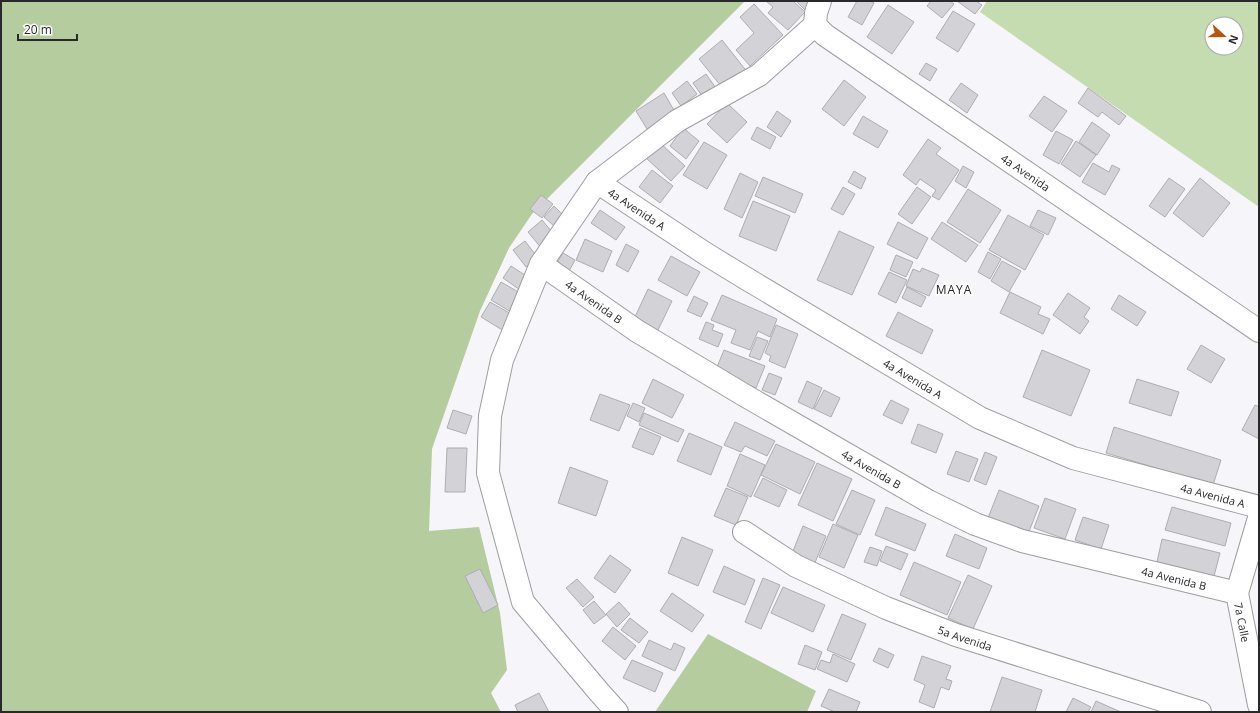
<svg xmlns="http://www.w3.org/2000/svg" width="1260" height="713" font-family="'Open Sans',sans-serif">
	<style>
		.green { fill: #c5dbb0; fill-rule: evenodd }
		.forest { fill: #b5cc9e }
		.building { fill: #d2d2d7; stroke: #adadb2 }
		.lines { fill: none; stroke-linecap: round; stroke-linejoin: round }
		.minor-casing { stroke: #9e9ea2; stroke-width: 24 }
		.minor { stroke: #fff; stroke-width: 22 }
		.labels { text-anchor: middle; dominant-baseline: central; stroke-width: 3.5; stroke-linejoin: round; paint-order: stroke }
		.street-label { font-size: 11px; fill: #29292b; stroke: #fff }
		.neighbourhood-label { font-size: 12px; letter-spacing: 1px; fill: #29292b; stroke: #fff }
	</style>
	<rect width="100%" height="100%" fill="#f5f5fa"/>
	<path class="green" d="M987,1H1259V207L980,12ZM1212,24H1236V48H1212Z"/>
	<path class="forest" d="M1,1H745L532,214L509,248L480,311L432,449L429,531L479,527L500,613L507,670L491,693L501,712H1Z
		M708,634L816,691L807,712H655Z"/>
	<path class="building" d="M766,1H793L805,12L788,30L768,13L773,7Z
		M796,1H815L806,11Z
		M857,1H870L874,3L862,25L848,17Z
		M931,1H950L954,4L942,18L927,6Z
		M957,1H976L982,5L975,14Z
		M754,4L783,35L750,66L736,50L754,33L740,17Z
		M888,5L914,22L892,54L867,37Z
		M953,11L975,24L958,52L936,38Z
		M722,40L748,73L725,91L699,59Z
		M926,63L937,69L930,81L919,74Z
		M706,74L718,91L705,100L693,83Z
		M844,80L866,97L844,126L822,109Z
		M687,81L697,94L681,106L672,93Z
		M961,83L978,95L967,113L949,100Z
		M1088,88L1126,116L1119,125L1102,112L1098,117L1078,103Z
		M664,93L675,112L647,129L636,111Z
		M1044,96L1067,111L1052,132L1029,116Z
		M727,103L747,122L727,143L707,124Z
		M777,111L791,121L781,137L767,127Z
		M863,116L888,131L878,148L853,134Z
		M1092,122L1110,135L1097,155L1079,142Z
		M757,127L776,137L770,149L751,139Z
		M683,128L699,141L686,159L670,146Z
		M1056,131L1073,140L1059,164L1043,155Z
		M928,139L941,148L936,154L959,170L939,200L932,196L936,190L920,179L916,185L903,175Z
		M1076,141L1096,155L1080,177L1061,164Z
		M704,142L727,155L707,189L683,175Z
		M660,143L685,166L671,181L646,158Z
		M1093,163L1109,172L1112,165L1120,169L1105,195L1082,182Z
		M963,166L974,172L966,188L955,181Z
		M652,170L673,186L660,203L639,187Z
		M854,171L866,178L861,189L848,182Z
		M740,173L758,182L742,218L724,209Z
		M763,177L803,194L795,213L755,196Z
		M1169,178L1185,189L1165,217L1149,206Z
		M1200,178L1230,203L1203,237L1173,213Z
		M843,187L855,194L843,215L831,209Z
		M917,187L931,197L912,224L898,214Z
		M968,189L1001,210L980,243L947,222Z
		M541,195L553,204L542,218L530,209Z
		M753,201L790,216L776,251L739,236Z
		M554,206L564,216L554,226L544,217Z
		M600,210L625,227L616,240L591,223Z
		M1038,210L1056,218L1048,235L1030,226Z
		M1008,215L1044,235L1025,270L989,250Z
		M542,220L556,237L542,249L528,232Z
		M898,222L928,238L917,259L887,244Z
		M942,222L978,245L966,262L931,239Z
		M839,231L874,247L852,295L817,280Z
		M585,239L612,251L603,272L576,260Z
		M525,241L538,258L526,267L513,250Z
		M626,244L639,251L628,272L616,265Z
		M988,252L1001,259L990,279L978,272Z
		M563,253L575,260L568,273L555,266Z
		M896,255L913,262L906,277L890,270Z
		M671,256L700,272L687,296L658,280Z
		M1002,261L1021,271L1009,292L991,281Z
		M511,266L528,277L520,290L503,278Z
		M922,268L939,275L929,296L906,286L913,269L920,272Z
		M889,272L907,280L896,303L878,294Z
		M501,282L522,294L511,312L491,300Z
		M907,287L926,297L921,307L902,298Z
		M648,289L672,301L658,330L634,319Z
		M1010,292L1041,307L1038,314L1050,319L1043,334L1000,313Z
		M1068,293L1090,308L1084,317L1089,321L1080,334L1053,315Z
		M722,295L777,319L770,337L758,331L750,350L731,343L736,330L711,320Z
		M1119,295L1146,312L1137,326L1111,309Z
		M694,296L708,303L701,317L687,311Z
		M490,302L513,315L504,331L481,317Z
		M898,312L933,330L922,354L886,336Z
		M706,322L714,325L712,330L723,334L718,347L699,339Z
		M776,325L798,334L785,368L769,361L771,356L765,353Z
		M757,337L768,341L760,360L749,356Z
		M1201,345L1225,359L1211,383L1187,369Z
		M724,350L765,366L756,388L715,372Z
		M1042,350L1090,370L1071,416L1023,397Z
		M769,373L782,378L775,395L762,390Z
		M653,379L684,395L672,418L642,403Z
		M1137,379L1179,392L1171,416L1129,403Z
		M807,381L822,388L813,409L798,402Z
		M824,390L840,398L831,417L814,409Z
		M600,394L630,405L619,431L590,420Z
		M891,400L909,409L902,424L883,415Z
		M633,403L645,408L639,422L627,416Z
		M1255,405L1259,407V439L1242,430Z
		M453,410L472,416L466,434L447,428Z
		M644,413L684,430L678,442L639,425Z
		M735,422L775,441L767,456L745,446L741,452L724,445Z
		M918,424L943,434L936,453L911,443Z
		M1114,427L1221,460L1213,485L1106,453Z
		M640,428L661,437L653,455L632,447Z
		M689,433L722,447L711,475L677,461Z
		M776,444L815,462L800,494L761,475Z
		M447,448H467L465,492H445Z
		M956,451L978,459L969,482L947,474Z
		M985,452L997,457L986,485L974,480Z
		M740,454L765,465L751,497L727,486Z
		M817,463L852,479L833,521L798,505Z
		M570,467L608,481L596,516L558,503Z
		M763,478L787,490L779,507L754,496Z
		M726,488L748,497L736,525L714,516Z
		M852,490L875,500L860,535L836,524Z
		M999,490L1039,506L1028,534L988,518Z
		M1045,498L1076,509L1065,539L1034,528Z
		M886,507L926,524L915,551L875,535Z
		M1172,507L1231,523L1225,546L1165,530Z
		M1083,517L1109,525L1101,549L1075,540Z
		M833,524L858,535L844,568L819,557Z
		M803,526L826,536L814,565L791,556Z
		M955,534L987,548L979,569L946,556Z
		M682,537L713,550L698,586L668,573Z
		M1162,539L1220,553L1213,580L1185,573L1186,569L1157,562Z
		M886,546L908,554L901,570L880,561Z
		M870,547L882,551L877,566L864,562Z
		M610,555L631,570L615,593L594,578Z
		M914,562L961,582L947,615L900,595Z
		M724,566L755,580L745,605L713,592Z
		M480,569L498,605L483,613L465,576Z
		M968,575L992,586L973,629L948,618Z
		M763,578L780,585L761,629L745,622Z
		M577,579L594,597L583,607L566,588Z
		M783,587L825,605L813,632L771,613Z
		M672,593L704,615L692,632L660,611Z
		M594,601L606,615L594,624L583,610Z
		M619,602L630,614L617,627L606,614Z
		M842,614L866,624L851,660L827,650Z
		M630,618L648,632L639,643L621,630Z
		M613,627L636,646L625,660L602,641Z
		M649,640L671,650L674,643L685,648L675,671L642,656Z
		M805,645L822,652L815,670L798,664Z
		M879,648L894,655L888,668L873,661Z
		M833,654L855,664L847,682L817,669L821,660L830,663Z
		M922,656L951,666L946,679L952,681L949,690L941,687L934,708L919,702L925,685L914,680Z
		M632,660L663,673L655,692L623,678Z
		M1002,677L1042,690L1035,712H990Z
		M829,689L860,702L856,712H835L821,706Z
		M539,693L549,712H518L515,705Z
		M1073,698L1091,707L1088,712H1066Z
		M1096,701L1121,712H1091Z"/>
	<g class="lines">
		<defs>
			<g id="minor">
				<path id="s1" d="M820,1L816,13L815,25L825,35L1259,331"/>
				<path id="s2" d="M597,182L706,254L747,279L980,418L1073,458L1259,507"/>
				<path id="s3" d="M541,264L637,331L744,395L928,501L975,524L1022,541L1237,593"/>
				<path id="s4" d="M1259,518L1237,593L1259,705"/>
				<path id="s5" d="M744,532L796,566L886,608L956,635L1200,712"/>
				<path d="M617,712L599,692L523,602L488,473L490,416L502,360L541,264L597,182L677,121L759,75L815,25"/>
			</g>
		</defs>
		<use href="#minor" class="minor-casing"/>
		<use href="#minor" class="minor"/>
	</g>
	<g class="labels">
		<g class="street-label">
			<text stroke="none"><textPath href="#s1" startOffset="282">4a Avenida</textPath></text>
			<text stroke="none"><textPath href="#s2" startOffset="48">4a Avenida A</textPath></text>
			<text stroke="none"><textPath href="#s3" startOffset="65">4a Avenida B</textPath></text>
			<text stroke="none"><textPath href="#s2" startOffset="372">4a Avenida A</textPath></text>
			<text stroke="none"><textPath href="#s3" startOffset="389">4a Avenida B</textPath></text>
			<text stroke="none"><textPath href="#s2" startOffset="696">4a Avenida A</textPath></text>
			<text stroke="none"><textPath href="#s3" startOffset="713">4a Avenida B</textPath></text>
			<text stroke="none"><textPath href="#s4" startOffset="108">7a Calle</textPath></text>
			<text stroke="none"><textPath href="#s5" startOffset="246">5a Avenida</textPath></text>
		</g>
		<g class="neighbourhood-label">
			<text x="954" y="289">MAYA</text>
		</g>
	</g>
	<rect width="1260" height="713" fill="none" stroke="#29292b" stroke-width="4"/>
	<g transform="translate(1224 36) rotate(111)"><circle r="19" fill="#ffffff" stroke="#a9a9aa"/>
	<path d="M0-3L7 15L0 10L-7 15Z" fill="#b6560f"/>
	<text y="-6" font-size="11" font-weight="bold" text-anchor="middle" fill="#29292b">N</text>
	</g>
	<path d="M18 34v6h59v-6" fill="none" stroke="#29292b" stroke-width="2"/>
	<text x="24" y="34" font-size="12" fill="#29292b" stroke="#ffffff" stroke-width="3" paint-order="stroke">20 m</text>
</svg>
